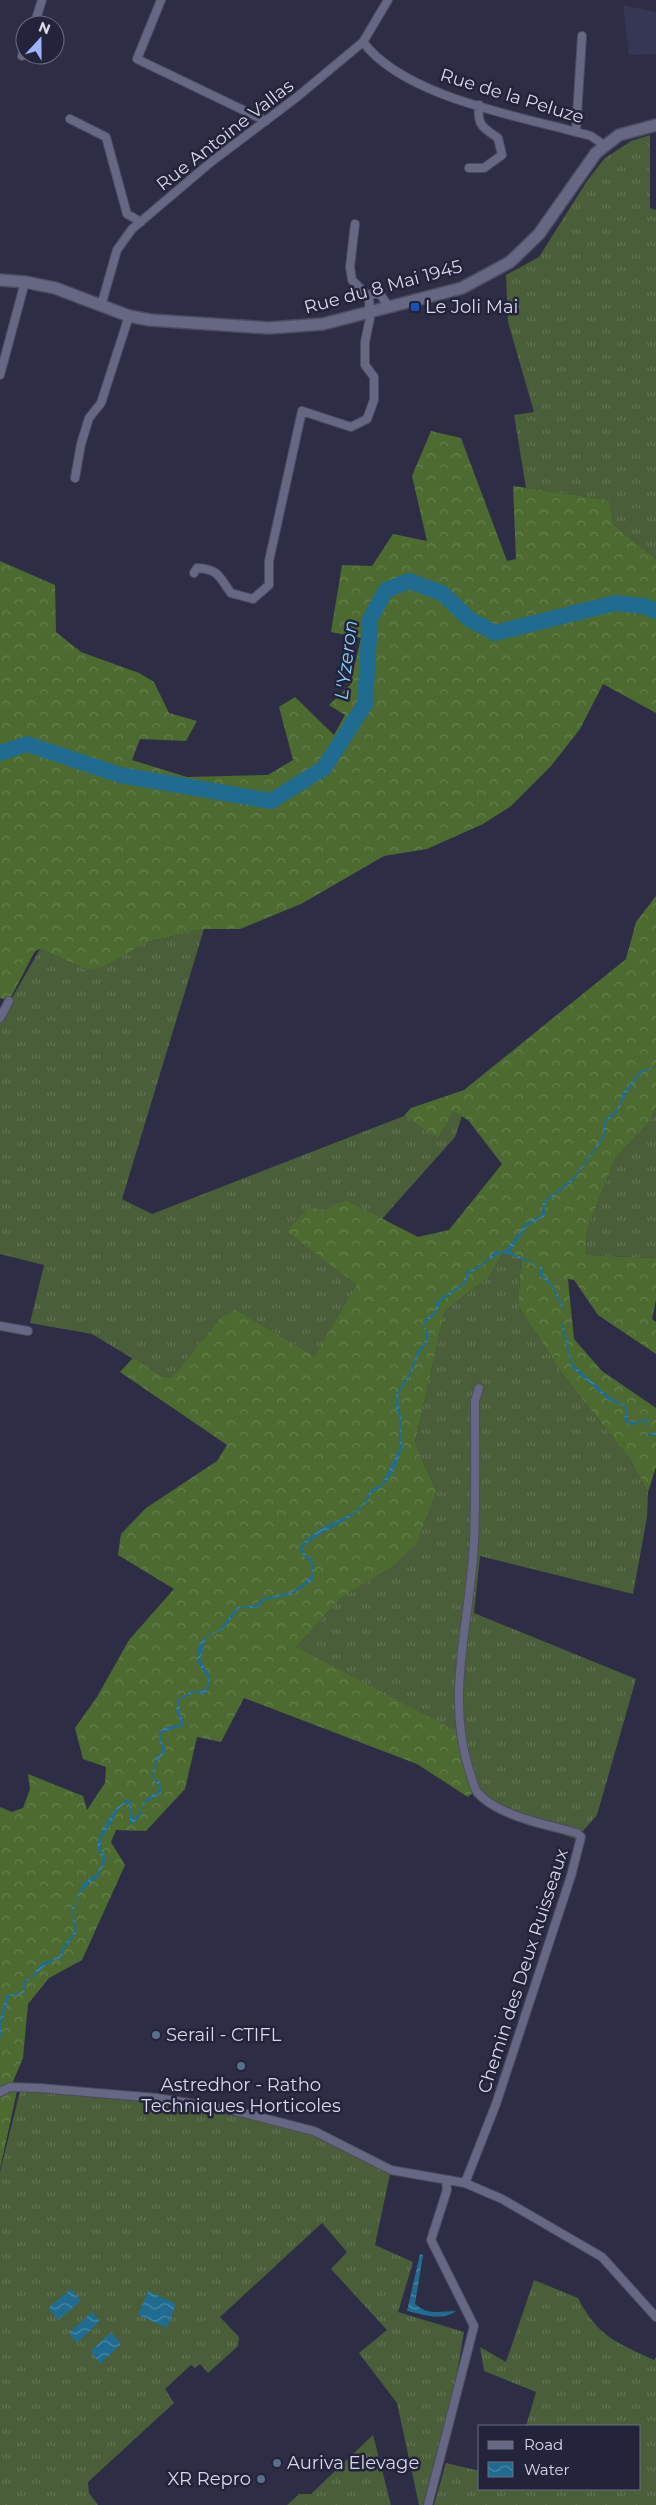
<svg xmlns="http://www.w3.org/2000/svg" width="656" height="2505" font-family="Montserrat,sans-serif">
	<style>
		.built { fill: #363655 }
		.grass { fill: url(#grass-tufts) }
		.forest { fill: url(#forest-crowns) }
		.water { fill: url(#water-waves) }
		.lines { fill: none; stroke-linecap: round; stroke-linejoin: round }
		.river { stroke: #206c91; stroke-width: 16 }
		.minor-casing { stroke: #4c4c61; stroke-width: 10 }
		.secondary-casing { stroke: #4c4c61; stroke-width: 14 }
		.minor { stroke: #666783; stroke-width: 8 }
		.secondary { stroke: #666783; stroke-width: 11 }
		.transit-dot { fill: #1a4fb4; stroke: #23243b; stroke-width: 2 }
		.service-dot { fill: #5c6f8a; stroke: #23243b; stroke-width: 2 }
		.labels { text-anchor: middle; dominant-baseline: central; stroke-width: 5; stroke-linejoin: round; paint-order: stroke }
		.street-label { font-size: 18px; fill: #d7d8e8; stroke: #23243b }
		.poi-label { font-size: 18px; fill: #d7d8e8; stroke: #23243b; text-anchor: start }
		.water-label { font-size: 19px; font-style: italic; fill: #84d2fd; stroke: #23243b }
	</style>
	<defs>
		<pattern id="grass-tufts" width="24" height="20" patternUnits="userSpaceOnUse" patternTransform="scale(1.25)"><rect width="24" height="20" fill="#4a5e39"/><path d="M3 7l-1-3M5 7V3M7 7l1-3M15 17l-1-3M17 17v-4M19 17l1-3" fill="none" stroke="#637456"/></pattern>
		<pattern id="forest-crowns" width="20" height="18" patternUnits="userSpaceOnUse" patternTransform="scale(1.25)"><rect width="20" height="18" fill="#4d6b30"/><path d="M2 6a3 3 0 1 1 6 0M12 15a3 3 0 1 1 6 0" fill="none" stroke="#667f4e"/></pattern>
		<pattern id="water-waves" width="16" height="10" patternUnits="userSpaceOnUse" patternTransform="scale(1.25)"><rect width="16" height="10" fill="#206c91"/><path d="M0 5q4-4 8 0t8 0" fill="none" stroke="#4a87a6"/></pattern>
	</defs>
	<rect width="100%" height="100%" fill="#2d2e46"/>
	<path class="built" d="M623,5L656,12V54L629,55Z"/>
	<path class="grass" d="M650,135V208L656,210V559L614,525L609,500L526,488L514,415L534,412L508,322L506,275L539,257L587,181L604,159L631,141Z
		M204,929L122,1199L152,1214L404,1116L438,1139L453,1110L462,1116L455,1137L382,1219L346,1200L287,1232L358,1285L314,1356L235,1309L222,1316L173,1376L163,1377L92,1334L30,1323L44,1265L0,1254V1019L40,949L88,970L147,942Z
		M656,1107V1258L586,1255L587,1230L615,1159L650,1121Z
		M505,1250L521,1258L518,1306L564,1376L629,1458L648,1492L647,1517L633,1594L480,1556L474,1613L636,1679L597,1815L576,1839L524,1821L474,1797L476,1790L296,1647L341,1598L392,1567L436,1491L415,1442L445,1311L488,1278Z
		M20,2091L147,2102L256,2119L313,2135L390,2174L375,2245L413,2262L398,2312L464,2332L456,2379L423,2505H419L397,2403L359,2353L387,2330L331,2269L347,2252L322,2223L220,2317L239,2337L238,2346L208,2373L200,2364L195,2368L191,2365L165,2389L174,2403L88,2482L89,2493L98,2505H0V2172Z
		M534,2280L578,2298C598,2337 616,2342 654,2360L656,2357V2505H434L446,2463L480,2471V2489H640V2426H526L536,2392L484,2371L480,2347L506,2362Z
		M373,2435L391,2505H287L299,2494H311Z"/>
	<path class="forest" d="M431,431L461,438L507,561L516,559L513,486L609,500L614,525L656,559V713L603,684L580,729L551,766L511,806L483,824L427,849L384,856L301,904L240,929H204L147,942L106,965L88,970L40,949L35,951L9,1001L0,998V561L55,585L56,632L81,652L139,673L154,682L169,713L197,721L186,741L140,739L132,760L187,777L268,775L293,760L279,707L295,697L334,735L345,715L329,705L350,685L361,638L331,632L342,565L372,566L393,534L427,541L412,476Z
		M656,896V1107L650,1121L615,1159L587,1230L586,1255L656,1258V1300L652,1319L656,1322V1354L598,1315L574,1280L568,1279L574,1339L602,1371L656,1408V1467L648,1492L629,1458L564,1376L518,1306L521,1258L505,1250L488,1278L445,1311L415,1442L436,1491L417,1542L392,1567L341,1598L296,1647L461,1734L476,1790L468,1797L417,1764L244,1698L221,1742L197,1737L185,1789L146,1831L116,1830L111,1842L125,1865L82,1960L49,1978L28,2004L23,2058L12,2084L17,2091L0,2169V1807L12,1812L23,1808L30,1789L28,1774L83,1796L87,1810L105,1783L106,1767L83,1759L75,1728L97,1697L129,1640L174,1589L118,1555L121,1534L146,1508L217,1461L227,1445L120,1372L133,1358L163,1377L173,1376L222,1316L235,1309L314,1356L357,1285L287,1232L308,1207L325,1210L346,1200L418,1237L449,1230L502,1164L468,1120L453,1111L438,1139L404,1116L411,1108L464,1090L626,959L636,922Z"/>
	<path class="water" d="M656,1067L643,1072L638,1077L626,1094L618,1111L606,1123L605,1136L574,1180L545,1203V1216L527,1226L510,1252L542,1267L543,1275L553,1285L564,1308V1328L572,1362L576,1367L608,1396L626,1406L628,1412L627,1421L635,1422L648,1418L647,1432L649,1434L656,1432V1435L648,1436L646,1420L634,1425L626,1423L624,1419L626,1410L623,1406L607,1399L572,1368L562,1328L564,1312L552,1287L540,1276L539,1266L502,1252L469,1274L465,1284L440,1302L437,1313L424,1324L429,1335L427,1344L420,1352L411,1374L398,1395L399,1411L402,1417L401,1440L403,1446C397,1464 390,1486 372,1492C359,1522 326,1525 303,1547L304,1552L314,1563L313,1580L291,1595L265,1600L257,1608H240L223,1629L206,1638L200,1660L210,1676L208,1691L205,1694L193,1693L180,1700L179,1712L184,1722L183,1726L163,1732L161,1738L166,1751L157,1761L154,1776L162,1786L161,1793L143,1805L140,1817L132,1824L130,1823V1805L126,1803L121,1806L101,1840V1850L107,1859L100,1872V1876C88,1884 75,1894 74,1912C74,1919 77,1926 77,1932L63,1951L62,1958C41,1964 42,1972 26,1982L24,1993L9,1997L2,2022L0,2042V2019L6,1996L23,1991L24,1981L31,1977L42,1963L60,1956L61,1949L75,1931L72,1910L82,1885L92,1876H96L103,1859C102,1856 98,1852 98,1848C95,1836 117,1804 127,1799L131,1802L133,1820C147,1809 134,1803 158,1792L159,1787L152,1776L156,1758L163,1750C160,1742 156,1735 163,1728L181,1724L176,1711L178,1699L190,1692L206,1690L208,1678L197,1662C197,1630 210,1641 223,1625C228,1619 232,1612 238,1607L256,1605L263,1598L292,1592L312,1576V1565L300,1551L301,1545C306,1540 312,1534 319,1530C340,1516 360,1518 370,1490L382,1484L400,1448V1419L396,1410V1394L410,1372L417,1352L425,1342L426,1335L423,1321L434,1313L437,1301L463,1283L467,1272L486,1261L494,1252L506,1250L526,1223L542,1215L543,1202L574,1177L603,1136V1125L606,1119L618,1108L623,1093L641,1070Z
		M420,2254L423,2255L415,2304C429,2316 441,2311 456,2311C441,2322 422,2314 407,2311Z
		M71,2289L81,2301L58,2320L48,2308Z
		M148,2291L176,2304L167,2328L138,2315Z
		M92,2312L100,2321L77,2343L69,2333Z
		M111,2332L121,2344L100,2364L91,2351Z"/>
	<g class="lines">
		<path class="river" d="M0,753L27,744L120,775L271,801L324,768L365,704L370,619L386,590L409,581L442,593L469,619L495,633L615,603L644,606L656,611"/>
		<defs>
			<path id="minor" d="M161,0L137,59L266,121
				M34,25L42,0
				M363,42C406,99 525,117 591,136L604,145
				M22,56L25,47
				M70,119L106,137L127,214L141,222
				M576,131L582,36
				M469,168H484L502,155L498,138C482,127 477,125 479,105
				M355,224L350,267L352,280L369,297
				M101,306L117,250L132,229L211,162L297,97L363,42L388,0
				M0,375L25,282
				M75,478L81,444L89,418L101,403L129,316
				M194,573L197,568C219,569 219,577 231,593L253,599L269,585V561L302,411L351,427L367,419L374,400V377L365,365V342L370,318L369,297L372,294H380L389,307
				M0,1018L9,1001
				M0,1326L28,1331
				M0,2092L10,2087L39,2088L157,2098L232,2110L314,2131L391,2170L465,2183L502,2199L602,2257L656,2317
				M465,2183L496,2104L571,1876L581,1837L577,1833C548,1825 497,1816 477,1792C473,1786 472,1777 469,1770C445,1694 471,1618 474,1541C476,1495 475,1448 475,1401L479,1388
				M428,2505L474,2326L431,2240L447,2190L446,2181"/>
			<path id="secondary" d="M0,280L25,282L55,288L129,316L150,320L269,328L323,324L462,288L510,262L539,234L596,153L619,135L656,125"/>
		</defs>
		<use href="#minor" class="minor-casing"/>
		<use href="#secondary" class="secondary-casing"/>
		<use href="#minor" class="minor"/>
		<use href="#secondary" class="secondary"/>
	</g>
	<rect class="transit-dot" x="410" y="302" width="10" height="10" rx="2.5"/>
	<g class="service-dot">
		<circle cx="156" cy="2035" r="5"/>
		<circle cx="241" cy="2066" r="5"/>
		<circle cx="277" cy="2463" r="5"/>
		<circle cx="261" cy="2479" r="5"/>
	</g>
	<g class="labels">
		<g class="street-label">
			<text transform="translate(512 96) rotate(17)">Rue de la Peluze</text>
			<text transform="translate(225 135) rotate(-38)">Rue Antoine Vallas</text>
			<text transform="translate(383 287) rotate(-15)">Rue du 8 Mai 1945</text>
			<text transform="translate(523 1971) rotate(-72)">Chemin des Deux Ruisseaux</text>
		</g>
		<g class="poi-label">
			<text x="425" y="307">Le Joli Mai</text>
			<text x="166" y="2035">Serail - CTIFL</text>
			<text x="241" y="2085" text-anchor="middle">Astredhor - Ratho<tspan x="241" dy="21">Techniques Horticoles</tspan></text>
			<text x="287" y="2463">Auriva Elevage</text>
			<text x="251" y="2479" text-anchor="end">XR Repro</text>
		</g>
		<g class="water-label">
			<text transform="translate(346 660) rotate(-83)">L'Yzeron</text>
		</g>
	</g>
	<rect x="478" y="2425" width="162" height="65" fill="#23243b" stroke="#6b6c80"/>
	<rect x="488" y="2441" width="25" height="8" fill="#666783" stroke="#6b6c80"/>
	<text x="524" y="2450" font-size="15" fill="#d7d8e8">Road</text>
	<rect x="488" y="2462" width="25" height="15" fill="url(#water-waves)" stroke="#6b6c80"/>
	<text x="524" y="2475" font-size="15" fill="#d7d8e8">Water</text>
	<g transform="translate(40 40) rotate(21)"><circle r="24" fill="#23243b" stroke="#6b6c80"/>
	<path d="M0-4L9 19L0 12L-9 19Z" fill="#a0b3fd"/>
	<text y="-8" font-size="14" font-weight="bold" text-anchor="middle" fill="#d7d8e8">N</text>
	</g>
</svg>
